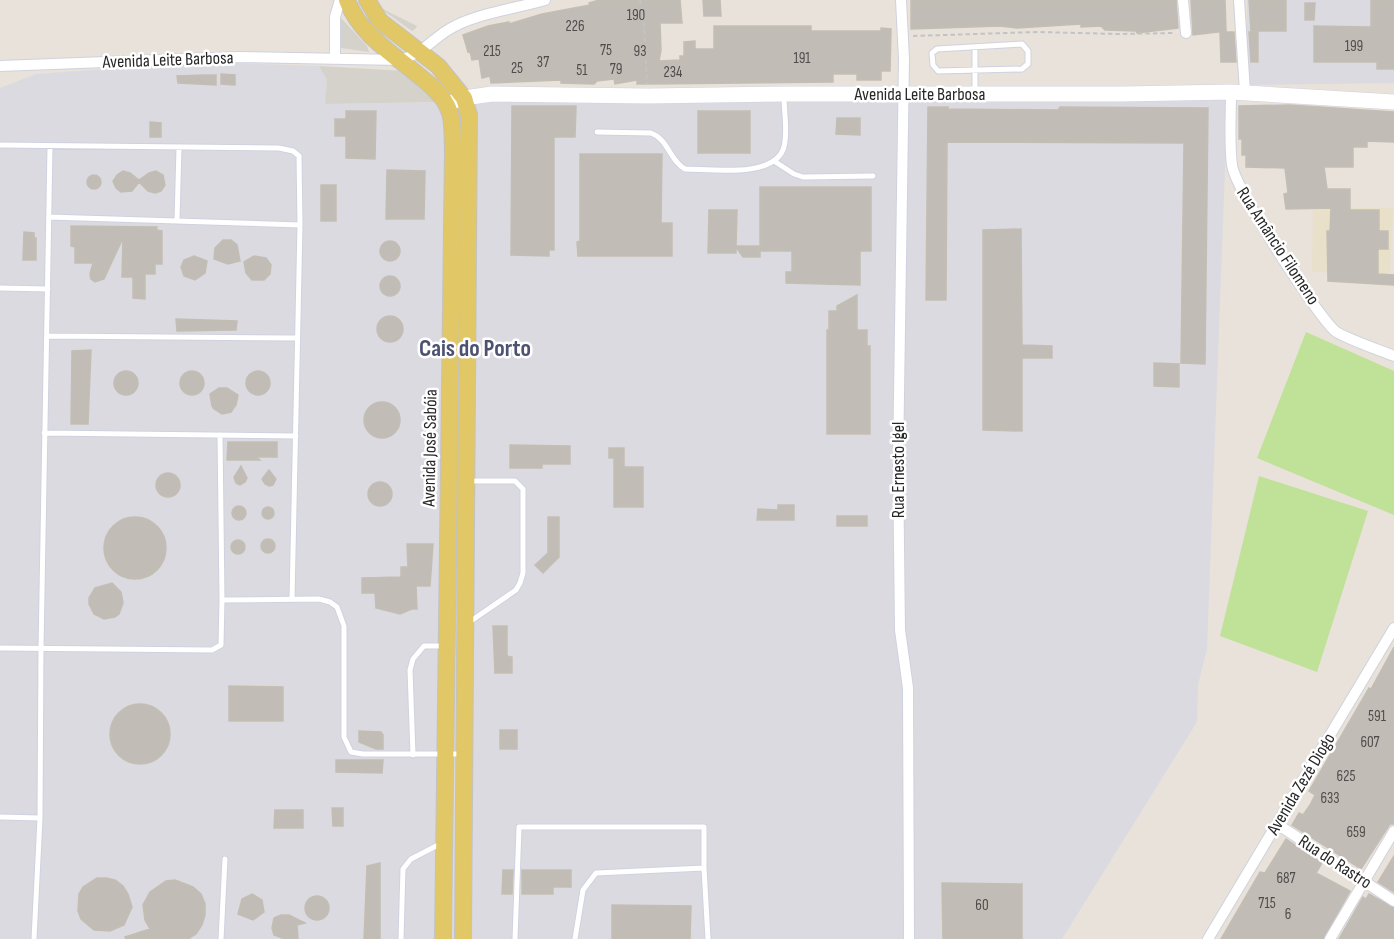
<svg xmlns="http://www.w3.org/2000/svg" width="1394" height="939" font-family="'Sofia Sans Condensed',sans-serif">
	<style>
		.industrial { fill: #dcdae1 }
		.education { fill: #e9e0ca }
		.pitch { fill: #c0e198 }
		.plaza { fill: #d5d2cc }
		.building { fill: #c1bcb6; stroke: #c3beb4; stroke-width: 1.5 }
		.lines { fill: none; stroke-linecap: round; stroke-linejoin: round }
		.lane-casing { stroke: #cfd2df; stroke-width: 7 }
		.street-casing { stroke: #cfd2df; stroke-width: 12 }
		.secondary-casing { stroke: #cfd2df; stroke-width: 16 }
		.primary-casing { stroke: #c3c3c3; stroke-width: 18 }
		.path { stroke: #c3c3c3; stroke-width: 2; stroke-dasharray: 4.5 3; stroke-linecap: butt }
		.lane { stroke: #fff; stroke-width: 5 }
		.street { stroke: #fff; stroke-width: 10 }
		.secondary { stroke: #fff; stroke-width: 15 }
		.primary { stroke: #e1c766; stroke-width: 16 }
		.labels { text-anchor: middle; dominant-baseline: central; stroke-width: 5; stroke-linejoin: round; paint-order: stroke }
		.number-label { font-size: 15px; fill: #4e4c4b }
		.street-label { font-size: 18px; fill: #272727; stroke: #fff }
		.district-label { font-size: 24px; font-weight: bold; fill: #4d5273; stroke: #fff }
	</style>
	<rect width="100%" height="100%" fill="#e8e2da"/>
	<path class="industrial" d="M1247,0H1394V83L1247,85Z
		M203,62L319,66L327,80L326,104L1228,89L1207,649L1198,685L1197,722L1062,939H0V88L36,74Z"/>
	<path class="education" d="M1313,208H1393L1390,274L1312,272Z"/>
	<path class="pitch" d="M1306,332L1394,371V515L1257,458Z
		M1259,476L1368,511L1317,672L1220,636Z"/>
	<path class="plaza" d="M377,6L417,26L416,28L412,31Z
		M339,19H342L367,46L369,52L341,48Z
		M319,66L405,71L438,102L325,104L327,80Z"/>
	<path class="building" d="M599,0H680L682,23H660L661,50L659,61L680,60V56H684V42L695,41V49H714V26H811V31H881V28L891,29L890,71H881V80H857V74H833V82L649,84H637V80L615,84L614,79L597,81L594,84L561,83V80L491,83L490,76L482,78L479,59L472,60L470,51L468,52L463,35L488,26L509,22V24L542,14L590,5L589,3Z
		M703,0H720L721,16H704Z
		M911,0H1176L1178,28L1137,33L1136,31L1105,30L1101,26L1081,27V24L1017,28L1000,26L911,29Z
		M1191,0H1225L1226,31L1193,35Z
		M1249,0H1286V31H1251Z
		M1371,0H1394V69H1377V62H1314V26L1371,27Z
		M1305,3H1315L1314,20H1305Z
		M1220,32H1234L1236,62H1221Z
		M1249,32H1258V62H1251Z
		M221,74L235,75V85L221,84Z
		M205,75H216V85L178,83L177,76Z
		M1290,105L1394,112V142L1367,141V147H1353V167H1324L1327,189H1350V210H1379V231H1388V249H1378V274L1394,275V285L1328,281L1327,231H1330L1331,208L1286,209L1284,194L1288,193L1285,168L1246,167V155H1242V139H1239V106Z
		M512,106H576L575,137H554V250H549V256L511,255Z
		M928,107H948V109L1058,110L1060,107L1208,108L1205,364L1181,363L1184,143L947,142L946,300H926Z
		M346,111H376L375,159L346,158V136H335V119H346Z
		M698,111H750V153H698Z
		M837,118H860V135L836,134Z
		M150,122L161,123V137H150Z
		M580,154H662L661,223H672V256H578L577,242L580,241Z
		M387,170L425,171L424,219H386Z
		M123,171L130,173L139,180L149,173L156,171L163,175L165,185L161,191L155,193L148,191L139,182L132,191L121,192L116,188L113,181L117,175Z
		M87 182a7 7 0 1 1 14 0a7 7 0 1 1-14 0Z
		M321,185H336V221H321Z
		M760,187H871V251H860V285L786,283V272H792V251H760Z
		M709,210H737L736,246H760V257H743L736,247V253H708Z
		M71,226L157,227L156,230L162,231V264H155V274H145V299L133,298V277H122L123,238L104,279L95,282L91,279L90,274L93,263H75V247L71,246Z
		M1021,229L1022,345L1052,346V358H1022V431L983,430V230Z
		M24,232L34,233V238H36V260H23Z
		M223,240H231L237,245L240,261L228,264L214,259L215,248Z
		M380 251a10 10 0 1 1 20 0a10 10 0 1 1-20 0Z
		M194,256L207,261L205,273L195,280L184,276L181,267L184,260Z
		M254,256L266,258L271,265L270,274L264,280H252L246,273L244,262Z
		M380 286a10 10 0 1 1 20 0a10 10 0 1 1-20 0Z
		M857,295V330H867V346H870V434H827V330H829V311H837V306Z
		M377 329a13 13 0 1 1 26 0a13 13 0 1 1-26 0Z
		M176,319L237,321L236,330L177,331Z
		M91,350L88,424H71L72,351Z
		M1154,363L1179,364V387L1154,386Z
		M180 383a12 12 0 1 1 24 0a12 12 0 1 1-24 0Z
		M114 383a12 12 0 1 1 24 0a12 12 0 1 1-24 0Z
		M246 383a12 12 0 1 1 24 0a12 12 0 1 1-24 0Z
		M219,388H227L238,395L236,405L231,412L222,414L214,409L212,406L210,394Z
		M364 420a18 18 0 1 1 36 0a18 18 0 1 1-36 0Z
		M228,442H277V457H256L260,460H227Z
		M510,445L570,446V464H542V468H510Z
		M609,448H624V467H643V507H614V458H609Z
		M241,466L247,478L245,482L240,485L236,483L234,477Z
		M269,470L276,479L273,485L269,486L265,484L262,479Z
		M156 485a12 12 0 1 1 24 0a12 12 0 1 1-24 0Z
		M368 494a12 12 0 1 1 24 0a12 12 0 1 1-24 0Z
		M778,505H794V520H757L758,509L778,510Z
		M232 513a7 7 0 1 1 14 0a7 7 0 1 1-14 0Z
		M262 513a6 6 0 1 1 12 0a6 6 0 1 1-12 0Z
		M837,516H867V526H837Z
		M548,517H559V557L543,573L535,565L548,553Z
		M104 548a31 31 0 1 1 62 0a31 31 0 1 1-62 0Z
		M261 546a7 7 0 1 1 14 0a7 7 0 1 1-14 0Z
		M231 547a7 7 0 1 1 14 0a7 7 0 1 1-14 0Z
		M407,544H433L430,586H416L417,609H412L400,614L376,608L375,593H362V578L401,577V567H408Z
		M112,583L121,592L123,603L119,614L115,617L104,619L94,614L89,604V598L95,588Z
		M493,626H507V656L512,657V673H495Z
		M1394,647V824H1390L1388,827L1361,869L1292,825L1299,813L1303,815L1310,805L1315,795L1309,791L1369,688L1371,689Z
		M229,686L283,687V721H229Z
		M110 734a30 30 0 1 1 60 0a30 30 0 1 1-60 0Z
		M500,730H517V749H500Z
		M359,731L381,732L383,735V749H376L359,742Z
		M336,760H383L382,773L336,772Z
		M332,808H343V826H333Z
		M275,810H303V828H274Z
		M1286,839L1322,863L1316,873L1350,891L1323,939H1221L1260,872L1265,873Z
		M1394,856V892L1378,882Z
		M380,863V939H364L367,866Z
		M503,870H513L512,894H502Z
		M522,870H571V887H553V894H522Z
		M97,878H106L115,880L123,886L128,894L132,907L124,925L110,931L94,930L81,919L78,911L79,894L83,887Z
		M175,880L193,887L201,894L205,904V915L202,925L196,934L188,939H126L125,937L150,929L145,920L143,905L150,892L166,881Z
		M942,883L1022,884V939H943Z
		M252,894L262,900L264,912L253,920L238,914L242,899Z
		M1369,894L1394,908V939H1339L1363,897L1366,899Z
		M305 908a12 12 0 1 1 24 0a12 12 0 1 1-24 0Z
		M612,905L691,906L690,939H612Z
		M281,915H289L305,923L297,925L298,939L282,938L274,935L272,928L274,918Z"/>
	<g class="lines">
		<defs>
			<path id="lane" d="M1022,44L1028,51V64L1022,69L938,71L933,65L932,53L937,49Z
				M975,93V47
				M597,132L651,133C668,139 670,161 685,169C710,169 775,179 784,147C788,132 784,112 784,96
				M0,145L279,148L293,151L299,156L300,225L292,599
				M774,161L794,174L803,177L873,176
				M49,217L300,225
				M177,220L179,148
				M0,288L48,289
				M47,336L297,338
				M44,433L296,436
				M222,600L319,599L330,602L337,607L344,626V737L351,752L363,754H462
				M468,623L516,590L520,583L523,573V489L515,481H468
				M0,648L212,650L221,645L222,600L220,435
				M413,755L410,670L413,659L424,646H443
				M0,817L40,818
				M704,868L708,939
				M34,939L40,818L41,648L50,147
				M221,939L225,859
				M401,939L403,869L411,859L440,844
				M515,939L519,827H704V868L596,873L583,890L575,939"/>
			<path id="street" d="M901,0L904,59L898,462L900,630L908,688L909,939
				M1183,0L1186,33
				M1239,0L1245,92
				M335,59V17L340,0
				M0,66L238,57L400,60C424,54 434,36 455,26C480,13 518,8 545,0
				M1231,92C1231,116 1229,141 1232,165C1235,189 1316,314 1335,331C1344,338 1382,351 1394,356
				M1277,824L1394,901
				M1208,939L1394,628
				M1330,939L1394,831"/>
			<path id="secondary" d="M446,104L464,98L492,94L648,96L784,94H1122L1231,92L1394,102"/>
			<path id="primary" d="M347,0C359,33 390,52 417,74C427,82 440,92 446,104C454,117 452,135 453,149L443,939
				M367,0L380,21L438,66L464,98L469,115L463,939"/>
		</defs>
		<use href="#lane" class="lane-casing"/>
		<use href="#street" class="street-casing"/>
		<use href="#secondary" class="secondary-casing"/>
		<use href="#primary" class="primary-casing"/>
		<path class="path" d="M640,0L644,22L647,84
			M913,36L1037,32L1120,34L1174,33"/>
		<use href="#lane" class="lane"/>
		<use href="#street" class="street"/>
		<use href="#secondary" class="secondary"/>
		<use href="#primary" class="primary"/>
	</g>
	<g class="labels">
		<g class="number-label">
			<text x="636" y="15">190</text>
			<text x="575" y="26">226</text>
			<text x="1354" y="46">199</text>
			<text x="606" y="50">75</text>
			<text x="492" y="51">215</text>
			<text x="640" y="51">93</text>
			<text x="802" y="58">191</text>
			<text x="543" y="62">37</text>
			<text x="517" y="68">25</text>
			<text x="616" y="69">79</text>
			<text x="582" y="70">51</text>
			<text x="673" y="72">234</text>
			<text x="1377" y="716">591</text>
			<text x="1370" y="742">607</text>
			<text x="1346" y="776">625</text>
			<text x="1330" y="798">633</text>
			<text x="1356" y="832">659</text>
			<text x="1286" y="878">687</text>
			<text x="1267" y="903">715</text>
			<text x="982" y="905">60</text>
			<text x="1288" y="914">6</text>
		</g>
		<g class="street-label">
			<text transform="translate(168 60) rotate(-2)">Avenida Leite Barbosa</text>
			<text x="920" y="94">Avenida Leite Barbosa</text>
			<text transform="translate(1278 246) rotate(57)">Rua Amâncio Filomeno</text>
			<text transform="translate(430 448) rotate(-89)">Avenida José Sabóia</text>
			<text transform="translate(898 470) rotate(-90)">Rua Ernesto Igel</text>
			<text transform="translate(1301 784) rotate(-59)">Avenida Zezé Diogo</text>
			<text transform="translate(1335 862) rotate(33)">Rua do Rastro</text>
		</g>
		<g class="district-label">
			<text x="475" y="348">Cais do Porto</text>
		</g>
	</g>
</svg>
